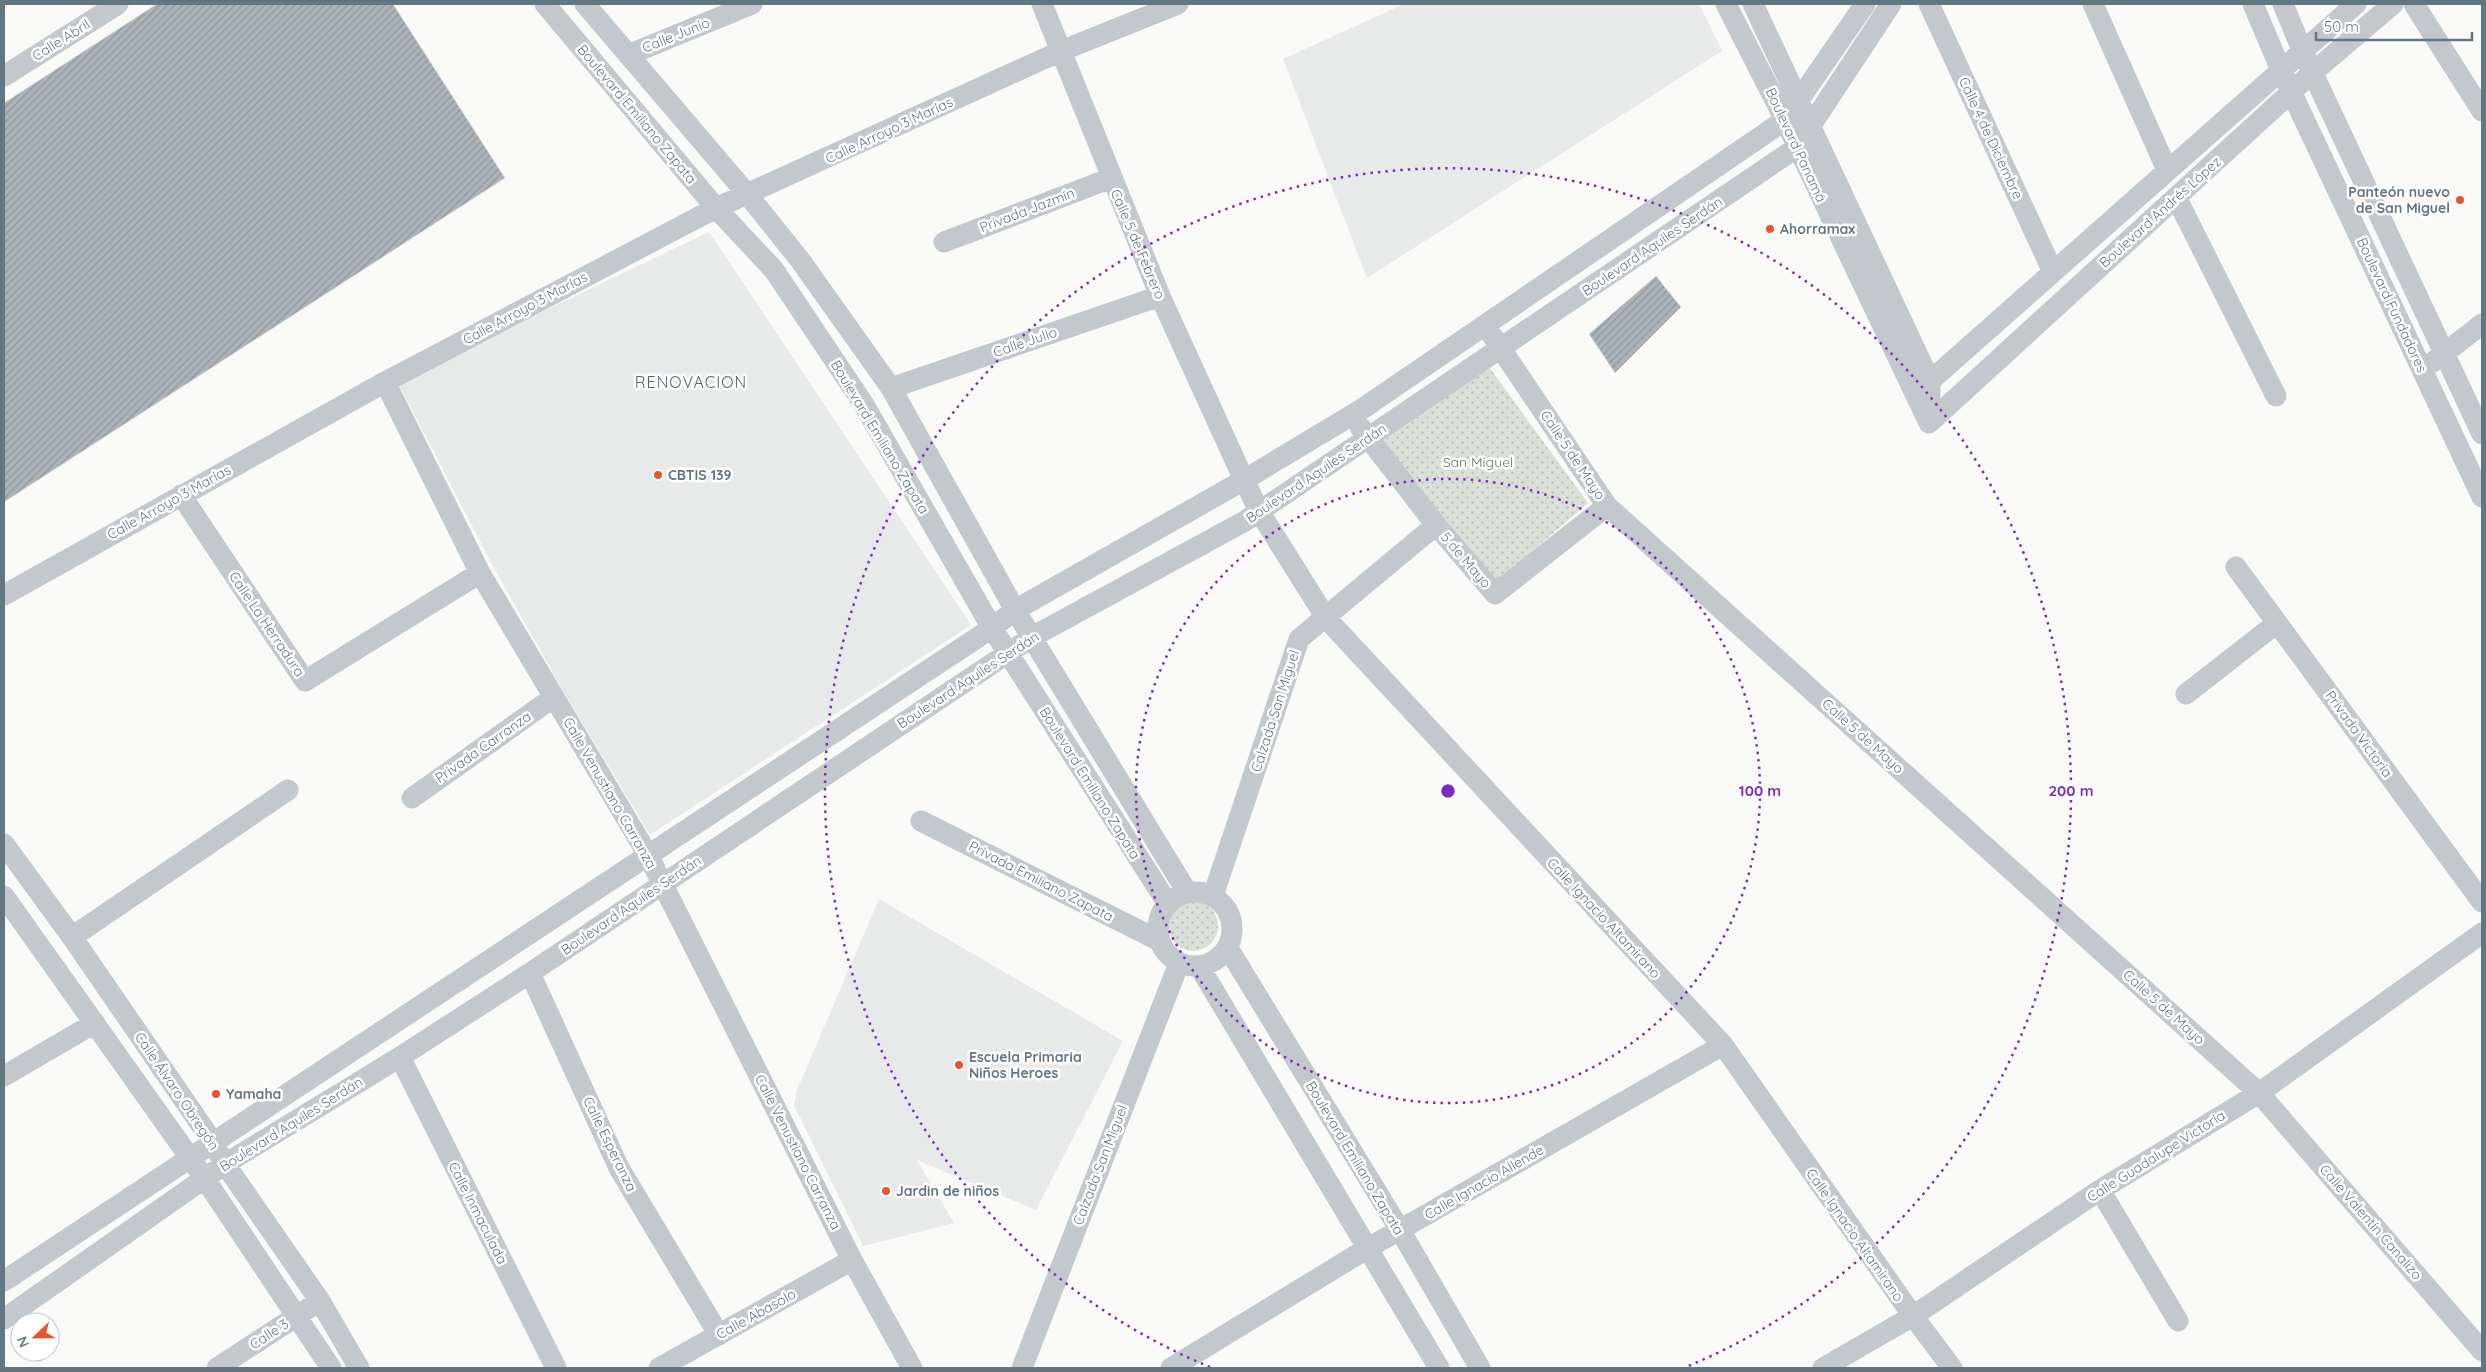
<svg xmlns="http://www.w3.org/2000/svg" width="2486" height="1372" font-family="Quicksand,sans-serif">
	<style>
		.built { fill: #e8e9e9 }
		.park { fill: url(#park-dots) }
		.building { fill: url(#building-hatch); stroke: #dcdcda }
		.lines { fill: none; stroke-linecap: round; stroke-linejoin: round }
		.minor { stroke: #c3c8cc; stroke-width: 21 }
		.ring { fill: none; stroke: #7b2cbf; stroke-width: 2.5; stroke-dasharray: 2.5 5 }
		.poi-dot { fill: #e4572e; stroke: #fff; stroke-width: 2 }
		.labels { text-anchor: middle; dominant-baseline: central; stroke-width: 5; stroke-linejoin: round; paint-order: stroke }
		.street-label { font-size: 14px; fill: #657683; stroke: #fff }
		.poi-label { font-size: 14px; font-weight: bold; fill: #657683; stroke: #fff; text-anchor: start }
		.park-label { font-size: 14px; fill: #687a64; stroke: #fff }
		.quarter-label { font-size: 16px; letter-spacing: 1px; fill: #57646e; stroke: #fff }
		.centre { fill: #7b2cbf; stroke: #fff; stroke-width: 2.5 }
		.ring-label { font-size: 15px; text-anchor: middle; font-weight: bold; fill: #7b2cbf; stroke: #fff; stroke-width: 5; stroke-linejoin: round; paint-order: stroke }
	</style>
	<defs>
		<pattern id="park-dots" width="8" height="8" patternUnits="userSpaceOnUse" patternTransform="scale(1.25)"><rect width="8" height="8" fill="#dadfd7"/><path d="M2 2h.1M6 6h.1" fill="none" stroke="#b4b9b4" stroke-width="1.8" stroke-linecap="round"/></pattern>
		<pattern id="building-hatch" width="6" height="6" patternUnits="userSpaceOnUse" patternTransform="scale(1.25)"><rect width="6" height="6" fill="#aab3b9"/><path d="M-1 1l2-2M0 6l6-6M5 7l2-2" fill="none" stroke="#8e969c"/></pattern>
	</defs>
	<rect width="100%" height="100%" fill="#fafaf8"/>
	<path class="built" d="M1404,4H1699L1722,51L1367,278L1283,59Z
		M709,232L971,625L650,835L562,689L494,568L397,381Z
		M879,899L1123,1041L1036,1210L917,1160L954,1223L863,1246L794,1105L797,1090Z"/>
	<path class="park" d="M1489,367L1588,503L1497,582L1379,441Z
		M1168 926a25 25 0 1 1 50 0a25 25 0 1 1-50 0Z"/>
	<path class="building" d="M157,4H393L505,178L4,502V103Z
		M1656,276L1681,307L1615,373L1589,334Z"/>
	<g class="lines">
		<path class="minor" d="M545,4L716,208L774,270L863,403L992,628L1168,904
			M585,4L748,195L800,260L891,388L1015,610L1187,892
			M1042,4L1160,296L1244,480L1259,511L1326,618L1723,1045L1913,1316L1952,1368
			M1726,4L1785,120L1929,423
			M1753,4L1930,381V395
			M1929,4L2053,272
			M2093,4L2167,170
			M2253,4L2280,68L2482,497
			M2283,4L2302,50L2482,434
			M2414,4L2482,111
			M628,55L752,4
			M4,76L118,4
			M2176,197L2276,396
			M944,242L1111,178
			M1493,337L1607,506L2259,1093L2482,1351
			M2433,362L2482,324
			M1930,381L2356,4
			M385,382L480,573L648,855L852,1260L912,1368
			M891,388L1160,296
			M1929,423L2312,73L2393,4
			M1360,427L1436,525L1495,594L1607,506
			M181,495L305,681L480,573
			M2236,567L2482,902
			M4,595L385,382L716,208L1061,51L1178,4
			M2186,694L2277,623
			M412,798L554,697
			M921,821L1160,941
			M4,844L72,937L206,1132L225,1164L320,1301L359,1368
			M1158 929a37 37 0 1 1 74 0a37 37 0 1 1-74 0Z
			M4,896L205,1179L331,1368
			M1213,896L1299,639L1436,525
			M72,937L288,790
			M1228,948L1400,1230L1480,1368
			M1199,966L1439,1368
			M530,973L619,1168L719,1335
			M400,1057L556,1368
			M4,1076L95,1023
			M2100,1190L2178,1321
			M4,1281L992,628L1015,610L1244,480L1362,409L1785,120L1865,4
			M4,1319L225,1164L400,1057L530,973L1032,637L1245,521L1796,148L1891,4
			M217,1368L309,1308
			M659,1368L852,1260
			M1022,1368L1179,963
			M1171,1368L1368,1248L1723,1045
			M1823,1368L1913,1316L2100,1190L2259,1093L2482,933"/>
	</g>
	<g class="ring">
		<circle cx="1448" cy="791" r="312"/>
		<path d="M1210 1367A623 623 0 1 1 1686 1367"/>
	</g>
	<g class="poi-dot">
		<circle cx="2460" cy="200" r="5"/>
		<circle cx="1770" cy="229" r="5"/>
		<circle cx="658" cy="475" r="5"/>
		<circle cx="959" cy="1065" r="5"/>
		<circle cx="216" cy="1094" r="5"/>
		<circle cx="886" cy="1191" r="5"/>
	</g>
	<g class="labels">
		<g class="street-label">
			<text transform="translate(676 35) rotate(-22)">Calle Junio</text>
			<text transform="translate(61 40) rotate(-32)">Calle Abril</text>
			<text transform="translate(637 114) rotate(50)">Boulevard Emiliano Zapata</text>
			<text transform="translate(889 130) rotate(-25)">Calle Arroyo 3 Marías</text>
			<text transform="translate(1991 138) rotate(65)">Calle 4 de Diciembre</text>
			<text transform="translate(1796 145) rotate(65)">Boulevard Panamá</text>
			<text transform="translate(1027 210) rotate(-21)">Privada Jazmín</text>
			<text transform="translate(2160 212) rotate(-42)">Boulevard Andrés López</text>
			<text transform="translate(1138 244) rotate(67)">Calle 5 de Febrero</text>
			<text transform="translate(1652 246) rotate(-34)">Boulevard Aquiles Serdán</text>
			<text transform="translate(2392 305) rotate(65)">Boulevard Fundadores</text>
			<text transform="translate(525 308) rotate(-28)">Calle Arroyo 3 Marías</text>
			<text transform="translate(1025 342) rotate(-19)">Calle Julio</text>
			<text transform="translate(880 437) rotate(59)">Boulevard Emiliano Zapata</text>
			<text transform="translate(1573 455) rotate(56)">Calle 5 de Mayo</text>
			<text transform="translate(1316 473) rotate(-34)">Boulevard Aquiles Serdán</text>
			<text transform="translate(169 502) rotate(-29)">Calle Arroyo 3 Marías</text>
			<text transform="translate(1466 560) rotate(49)">5 de Mayo</text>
			<text transform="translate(267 624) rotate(56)">Calle La Herradura</text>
			<text transform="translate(968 680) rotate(-33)">Boulevard Aquiles Serdán</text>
			<text transform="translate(1275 711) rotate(-72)">Calzada San Miguel</text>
			<text transform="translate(2359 734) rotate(54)">Privada Victoria</text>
			<text transform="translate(1863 736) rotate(42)">Calle 5 de Mayo</text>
			<text transform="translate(483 747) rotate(-35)">Privada Carranza</text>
			<text transform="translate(1090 783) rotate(58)">Boulevard Emiliano Zapata</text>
			<text transform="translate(610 793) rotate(60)">Calle Venustiano Carranza</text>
			<text transform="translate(1041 881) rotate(27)">Privada Emiliano Zapata</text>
			<text transform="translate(631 905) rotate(-34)">Boulevard Aquiles Serdán</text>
			<text transform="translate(1604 918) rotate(47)">Calle Ignacio Altamirano</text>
			<text transform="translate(2164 1007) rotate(42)">Calle 5 de Mayo</text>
			<text transform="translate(177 1091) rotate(56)">Calle Álvaro Obregón</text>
			<text transform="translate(291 1124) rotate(-32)">Boulevard Aquiles Serdán</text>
			<text transform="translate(610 1144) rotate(64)">Calle Esperanza</text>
			<text transform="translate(798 1152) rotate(63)">Calle Venustiano Carranza</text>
			<text transform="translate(2156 1156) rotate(-32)">Calle Guadalupe Victoria</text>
			<text transform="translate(1355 1158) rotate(59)">Boulevard Emiliano Zapata</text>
			<text transform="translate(1100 1165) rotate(-69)">Calzada San Miguel</text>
			<text transform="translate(1484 1182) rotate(-30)">Calle Ignacio Allende</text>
			<text transform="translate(478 1213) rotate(63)">Calle Inmaculada</text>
			<text transform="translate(2371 1222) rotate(49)">Calle Valentín Canalizo</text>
			<text transform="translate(1855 1235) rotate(55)">Calle Ignacio Altamirano</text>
			<text transform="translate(756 1314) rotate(-29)">Calle Abasolo</text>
			<text transform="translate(269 1334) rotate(-33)">Calle 3</text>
		</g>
		<g class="poi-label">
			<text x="2450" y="192" text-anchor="end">Panteón nuevo<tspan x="2450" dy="16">de San Miguel</tspan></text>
			<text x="1780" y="229">Ahorramax</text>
			<text x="668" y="475">CBTIS 139</text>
			<text x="969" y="1057">Escuela Primaria<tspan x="969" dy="16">Niños Heroes</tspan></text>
			<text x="226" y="1094">Yamaha</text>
			<text x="896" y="1191">Jardin de niños</text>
		</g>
		<g class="park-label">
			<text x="1478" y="462">San Miguel</text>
		</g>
		<g class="quarter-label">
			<text x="691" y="382">RENOVACION</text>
		</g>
	</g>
	<circle cx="1448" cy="791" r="8" class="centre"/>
	<g class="ring-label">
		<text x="1760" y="796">100 m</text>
		<text x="2071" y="796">200 m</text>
	</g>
	<rect width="2486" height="1372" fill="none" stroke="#657683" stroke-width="10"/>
	<g transform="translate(35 1337) rotate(248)"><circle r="24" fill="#ffffff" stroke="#c1c8cd"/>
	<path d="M0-4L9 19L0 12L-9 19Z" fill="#e4572e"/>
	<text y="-8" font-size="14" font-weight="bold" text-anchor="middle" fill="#657683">N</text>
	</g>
	<path d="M2316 32v8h156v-8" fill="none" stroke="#657683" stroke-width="2.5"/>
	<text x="2324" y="32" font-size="15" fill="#657683" stroke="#ffffff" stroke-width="4" paint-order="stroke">50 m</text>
</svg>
